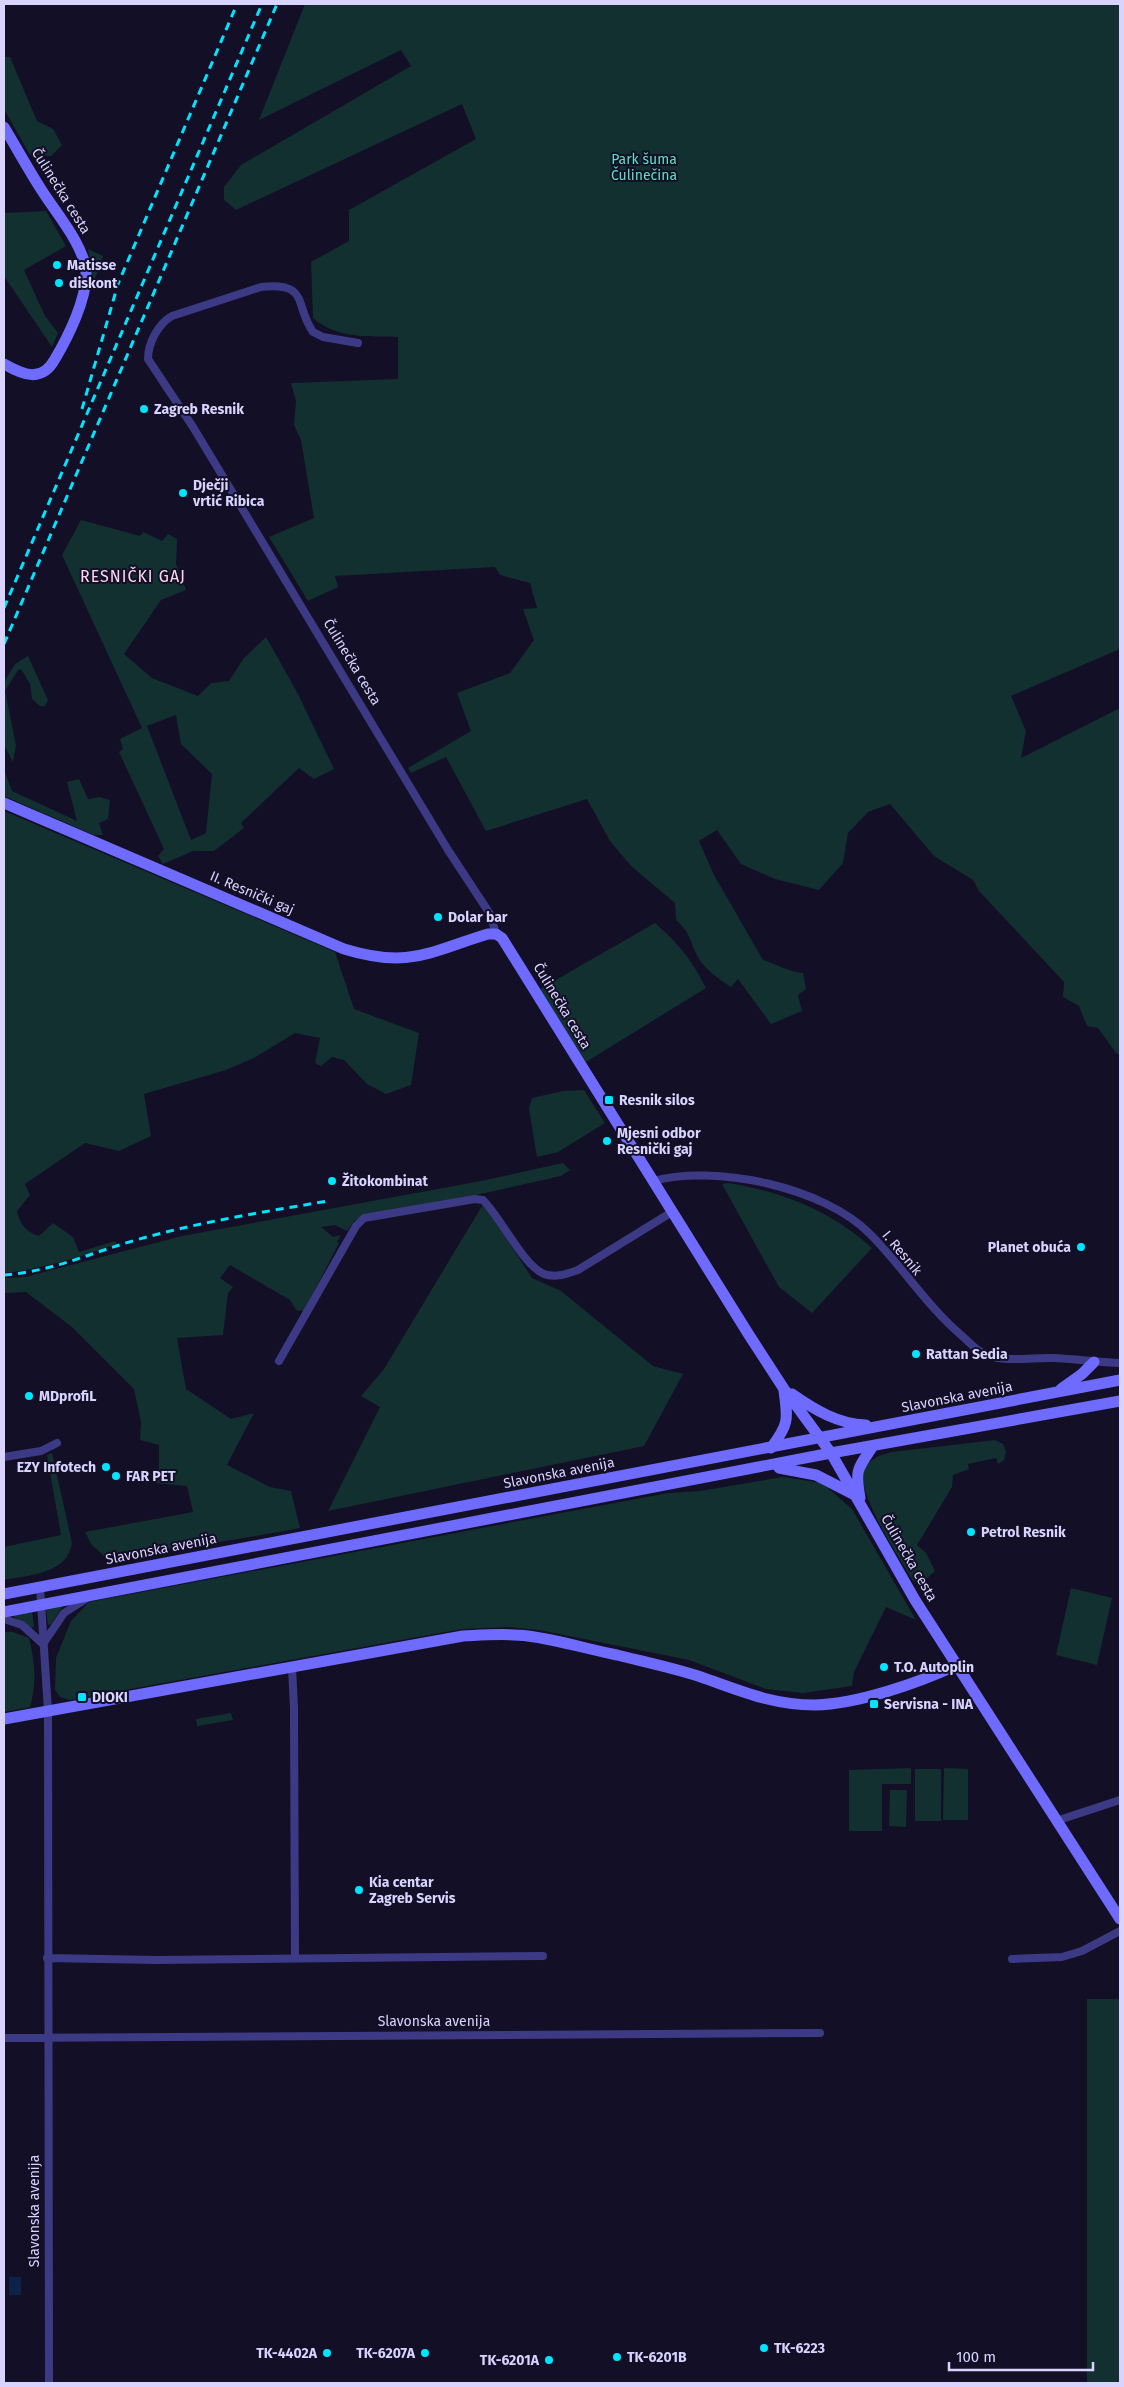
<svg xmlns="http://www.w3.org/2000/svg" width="1124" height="2387" font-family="'Fira Sans',sans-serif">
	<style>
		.green { fill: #12302f; fill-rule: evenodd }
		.water { fill: #0c2248 }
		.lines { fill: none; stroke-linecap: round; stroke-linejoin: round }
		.street { stroke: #3d3a85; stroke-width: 8 }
		.secondary { stroke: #6f6bff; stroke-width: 11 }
		.rail { stroke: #00e5ff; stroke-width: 3; stroke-dasharray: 8 6; stroke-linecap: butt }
		.poi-dot { fill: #00e5ff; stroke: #130f26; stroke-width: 2 }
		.labels { text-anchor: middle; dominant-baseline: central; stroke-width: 4; stroke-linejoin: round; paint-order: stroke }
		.park-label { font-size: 14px; fill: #5fe0c0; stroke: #130f26 }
		.street-label { font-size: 14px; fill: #d9d4ff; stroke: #130f26 }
		.poi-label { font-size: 14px; font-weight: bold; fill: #d9d4ff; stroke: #130f26; text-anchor: start }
		.quarter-label { font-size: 16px; letter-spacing: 1px; fill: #ffd6f0; stroke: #130f26 }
	</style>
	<rect width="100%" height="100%" fill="#130f26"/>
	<path class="green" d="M305,4H1120V649L1011,696L1026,731L1021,758L1120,708V1055L1116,1053L1098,1028L1087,1026L1079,1006L1063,997L1064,982L979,891L973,880L934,856L890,804L868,812L848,833L843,863L819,890L775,879L741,864L717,830L699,841L714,875L763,960C776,964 789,972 803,973L806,989L798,995L802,1011L771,1024L738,979L731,987C720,980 705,970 698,957C688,939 693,936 676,920L675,903L631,866L610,841L587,799L486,831L446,757L411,773L408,768L471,731L457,693L510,673L534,640L523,609L537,608L530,583L500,575L495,567L335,576L338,587L308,601L269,537L314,518L301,440L294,425L296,401L291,383L398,379V337C368,336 337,339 313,318L311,262L349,241V210L476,139L462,104L236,210L224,200V187L241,165L411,66L401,50L259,120Z
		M4,57H10L37,121L53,129L62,145L51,156L30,155L4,109Z
		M46,211L66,246L24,270L45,316L58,333L52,347L4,276V213Z
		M88,249L103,256L94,282Z
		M81,520L140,536L143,532L162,541L168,534L177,539L176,564L186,590L161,600L124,654L152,678L198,696L211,683L229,681L244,658L266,637L298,694L334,769L314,779L299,768L241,823L244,828L214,851H193L163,864L158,856L164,849L119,752L123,749L120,739L142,728L62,555ZM176,715L181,744L212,774L206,833L191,840L147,726Z
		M28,656L48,700L45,706H40L32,699L30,684L21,669L18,670L5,691L16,745L13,762L4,745V682L15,664Z
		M4,769L12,791L77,821L67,782L79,779L88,799L100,797L110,800L108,819L99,823L103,835H94L4,796Z
		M4,811L335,952L354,1009L419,1033L411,1085L386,1094L367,1084L344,1060L332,1057L321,1066L315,1063L320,1038L295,1033L254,1058L226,1070L144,1094L151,1136L119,1151L85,1143L25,1184L30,1195L17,1211C19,1223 27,1233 39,1236L53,1223L73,1237L79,1252L115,1241L117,1244C80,1257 43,1269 4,1273Z
		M655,923C679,944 692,960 706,988L586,1062L540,989Z
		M584,1090L605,1123L558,1152L537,1157L529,1109L532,1098L563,1091Z
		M563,1163L570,1170L561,1176L476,1195L365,1215L355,1220L347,1231L335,1225L321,1227L333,1237L341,1235L337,1242L339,1243L304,1311L296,1310L290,1300L230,1265L220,1278L233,1287L228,1293L223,1335L177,1338L186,1389L231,1419L254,1413L227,1465L270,1487L291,1491L300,1528C240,1540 179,1547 119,1558V1556H104L91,1544L85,1532L193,1512L187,1486L154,1483L159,1469V1445L140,1440L141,1422L134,1389L72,1327L26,1292L4,1293V1278L25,1277L182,1236L481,1181Z
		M728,1183C783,1192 829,1210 872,1248L812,1313L779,1287L722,1184Z
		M482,1206L487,1209L532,1278L561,1291L653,1366L683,1374L644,1446L328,1511L380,1407L361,1396L384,1369Z
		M995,1440L1003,1444L1006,1452L1004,1460L998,1464L996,1458L968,1464L969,1469L953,1475L952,1487L917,1545L926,1553L935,1571L923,1582L913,1581C899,1557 861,1501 863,1474C865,1460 880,1455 892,1452Z
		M52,1453L72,1543C68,1574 29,1575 4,1580V1547L61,1535L47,1455Z
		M783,1477L822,1483L852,1509L916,1620L886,1607L854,1672L852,1686L803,1693L766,1689L689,1660L539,1630L508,1627L462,1629L70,1700L60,1697L55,1690L56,1658L71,1621L89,1602L668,1493L700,1491Z
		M1071,1588L1112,1598L1097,1665L1056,1655Z
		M63,1606L51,1624L48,1625L46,1608Z
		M32,1612L34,1626L32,1628L14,1617V1615Z
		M4,1632H13L29,1638C35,1662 37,1683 30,1707L4,1712Z
		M231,1713L233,1720L197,1726L196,1719Z
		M911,1768V1784H882V1831H849V1770Z
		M944,1768L968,1769V1820H943Z
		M915,1769H941V1821H915Z
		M890,1790H907L906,1827L889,1826Z
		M1087,1999H1120V2383H1087Z"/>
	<path class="water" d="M9,2277H21V2295H9Z"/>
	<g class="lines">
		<path class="street" d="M358,343L323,337L313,332C294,305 310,282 261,287L172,316C158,324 148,343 148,359L193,427L448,850L490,914L496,934
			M653,1181C715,1164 824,1187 870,1234C902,1266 926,1305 961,1335C967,1340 974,1348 981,1352C1000,1364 1031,1357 1052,1358C1075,1359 1097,1362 1120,1363
			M279,1361L356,1226L364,1218L475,1199L483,1200C501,1218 523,1265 544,1274C555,1278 567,1274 578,1270L672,1212
			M4,1457L41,1451L57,1443
			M40,1587L48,1711L49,2383
			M4,1619L22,1625L43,1644
			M43,1644L64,1613L86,1599
			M292,1667L294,1708L295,1958
			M1056,1821L1120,1800
			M47,1958L156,1960L543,1956
			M1012,1959L1062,1957L1082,1951L1120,1931
			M4,2038L820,2033"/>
		<path class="secondary" d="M4,127C16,147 27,167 39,186C54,211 85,245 86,273C87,299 68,337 55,359C42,383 23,375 4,364
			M4,803L344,949C410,969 428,952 488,934H496L502,938L749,1335L784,1389L831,1453L915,1600L1120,1919
			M1061,1389L1082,1374L1094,1362
			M792,1394C815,1410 838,1424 866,1425
			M771,1448C789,1424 788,1420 784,1391
			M779,1468L816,1475L855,1495
			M860,1498C855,1469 857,1470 873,1446
			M4,1594L1120,1380
			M4,1612L831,1453L1120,1401
			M4,1719L463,1636C484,1635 506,1633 528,1636C558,1640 587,1649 617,1655C645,1662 674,1668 701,1677C741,1691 772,1705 815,1705C858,1704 918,1683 957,1665"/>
		<path class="rail" d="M82,409L118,284L237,4
			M4,608L262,4
			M4,644L277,4
			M4,1275C54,1271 90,1253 136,1240C199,1222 263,1212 328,1201"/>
	</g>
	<g class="poi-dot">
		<circle cx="57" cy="265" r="5"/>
		<circle cx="59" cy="283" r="5"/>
		<circle cx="144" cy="409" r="5"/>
		<circle cx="183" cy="493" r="5"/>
		<circle cx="438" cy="917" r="5"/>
		<rect x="604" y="1095" width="10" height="10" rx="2.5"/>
		<circle cx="607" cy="1141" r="5"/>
		<circle cx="332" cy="1181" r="5"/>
		<circle cx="1081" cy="1247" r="5"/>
		<circle cx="916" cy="1354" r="5"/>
		<circle cx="29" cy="1396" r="5"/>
		<circle cx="106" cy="1467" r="5"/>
		<circle cx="116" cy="1476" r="5"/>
		<circle cx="971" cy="1532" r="5"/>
		<circle cx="884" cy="1667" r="5"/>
		<rect x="77" y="1692" width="10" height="10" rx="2.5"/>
		<rect x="869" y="1699" width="10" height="10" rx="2.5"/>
		<circle cx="359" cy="1890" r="5"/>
		<circle cx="764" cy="2348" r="5"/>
		<circle cx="327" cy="2353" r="5"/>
		<circle cx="425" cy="2353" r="5"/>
		<circle cx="617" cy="2357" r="5"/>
		<circle cx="549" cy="2360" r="5"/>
	</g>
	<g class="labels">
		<g class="park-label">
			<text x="644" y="159">Park šuma<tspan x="644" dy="16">Čulinečina</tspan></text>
		</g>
		<g class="street-label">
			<text transform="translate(61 191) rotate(58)">Čulinečka cesta</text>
			<text transform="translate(352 662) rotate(59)">Čulinečka cesta</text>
			<text transform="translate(252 893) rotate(23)">II. Resnički gaj</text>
			<text transform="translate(562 1006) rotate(59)">Čulinečka cesta</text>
			<text transform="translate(902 1253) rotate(50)">I. Resnik</text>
			<text transform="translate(957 1397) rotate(-11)">Slavonska avenija</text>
			<text transform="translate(559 1473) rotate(-11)">Slavonska avenija</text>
			<text transform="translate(161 1549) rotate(-11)">Slavonska avenija</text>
			<text transform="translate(909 1558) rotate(60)">Čulinečka cesta</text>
			<text x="434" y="2021">Slavonska avenija</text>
			<text transform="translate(34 2211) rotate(-90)">Slavonska avenija</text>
		</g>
		<g class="poi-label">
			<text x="67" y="265">Matisse</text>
			<text x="69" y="283">diskont</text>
			<text x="154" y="409">Zagreb Resnik</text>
			<text x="193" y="485">Dječji<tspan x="193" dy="16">vrtić Ribica</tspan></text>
			<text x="448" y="917">Dolar bar</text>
			<text x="619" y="1100">Resnik silos</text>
			<text x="617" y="1133">Mjesni odbor<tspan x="617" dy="16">Resnički gaj</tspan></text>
			<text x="342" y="1181">Žitokombinat</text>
			<text x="1071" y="1247" text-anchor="end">Planet obuća</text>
			<text x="926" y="1354">Rattan Sedia</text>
			<text x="39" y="1396">MDprofiL</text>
			<text x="96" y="1467" text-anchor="end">EZY Infotech</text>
			<text x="126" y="1476">FAR PET</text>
			<text x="981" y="1532">Petrol Resnik</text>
			<text x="894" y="1667">T.O. Autoplin</text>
			<text x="92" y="1697">DIOKI</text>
			<text x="884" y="1704">Servisna - INA</text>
			<text x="369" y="1882">Kia centar<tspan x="369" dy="16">Zagreb Servis</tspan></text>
			<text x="774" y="2348">TK-6223</text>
			<text x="317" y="2353" text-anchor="end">TK-4402A</text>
			<text x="415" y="2353" text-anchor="end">TK-6207A</text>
			<text x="627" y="2357">TK-6201B</text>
			<text x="539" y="2360" text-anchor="end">TK-6201A</text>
		</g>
		<g class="quarter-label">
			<text x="133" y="576">RESNIČKI GAJ</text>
		</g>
	</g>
	<rect width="1124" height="2387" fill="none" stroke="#d9d4ff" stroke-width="10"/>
	<path d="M949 2362v8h144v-8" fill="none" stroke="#d9d4ff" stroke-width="2.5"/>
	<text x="956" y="2362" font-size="15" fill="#d9d4ff" stroke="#130f26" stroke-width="4" paint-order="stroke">100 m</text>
</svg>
